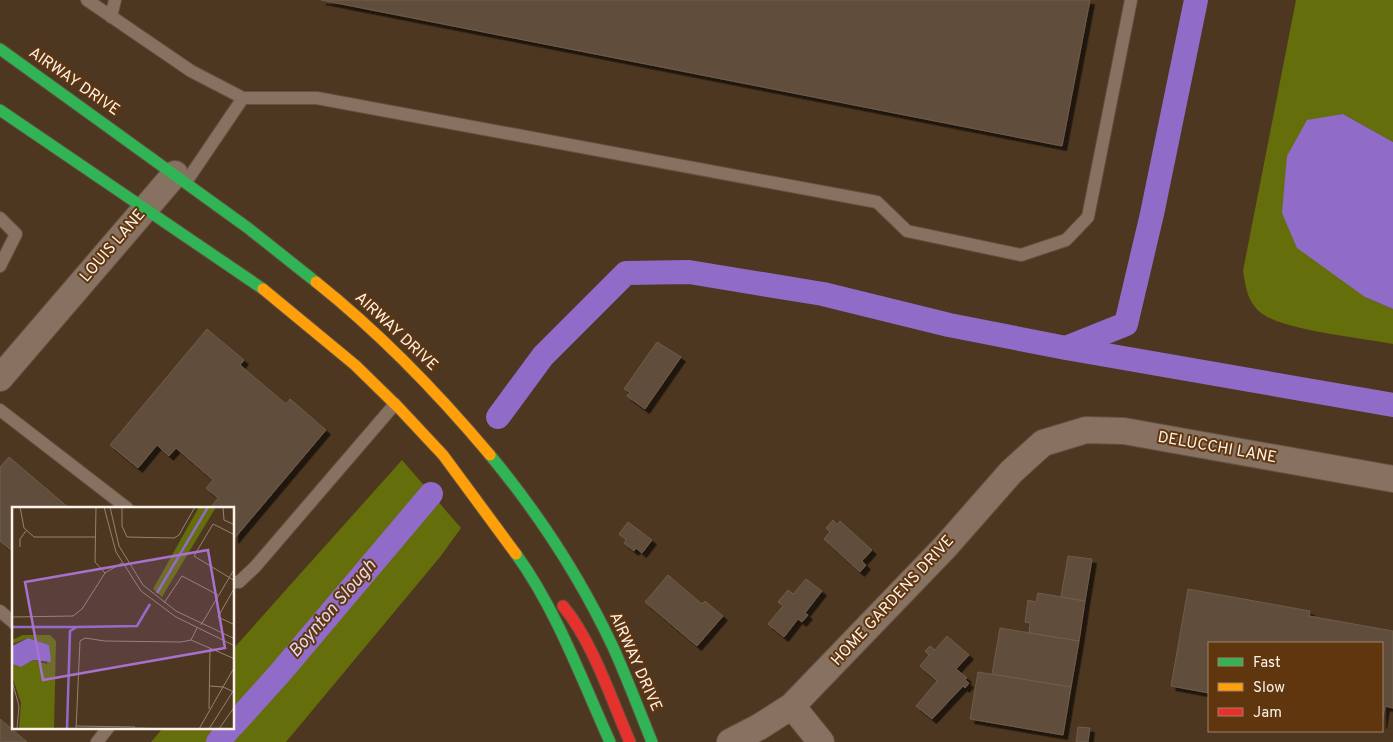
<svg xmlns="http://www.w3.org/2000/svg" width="1393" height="742" font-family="Overpass,sans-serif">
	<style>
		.green { fill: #646e0b }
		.water { fill: #906bc8 }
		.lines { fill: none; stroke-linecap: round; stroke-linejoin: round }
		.canal { stroke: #906bc8; stroke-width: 24 }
		.building { fill: #614d3b; stroke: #6f5c4b; filter: url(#shadow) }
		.lane-casing { stroke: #635141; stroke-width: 14 }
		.street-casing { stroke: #635141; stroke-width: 28 }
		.fast-casing { stroke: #635141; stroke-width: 13 }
		.slow-casing { stroke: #635141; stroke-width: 13 }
		.jam-casing { stroke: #635141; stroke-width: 13 }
		.lane { stroke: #877261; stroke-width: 12 }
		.street { stroke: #877261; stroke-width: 26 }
		.fast { stroke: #30b455; stroke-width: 11 }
		.slow { stroke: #ff9f0a; stroke-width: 11 }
		.jam { stroke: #e5322d; stroke-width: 11 }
		.labels { text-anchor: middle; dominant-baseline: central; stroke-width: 4; stroke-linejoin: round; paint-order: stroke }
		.street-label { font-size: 16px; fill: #fcf2ea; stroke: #60360f }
		.water-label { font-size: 18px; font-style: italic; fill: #e1d9f4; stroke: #60360f }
		.inset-river { fill: none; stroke: #906bc8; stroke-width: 2.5 }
		.inset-road { fill: none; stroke: #948271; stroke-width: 1 }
		.view { fill: #a871ce; fill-opacity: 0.15; stroke: #a871ce; stroke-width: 2.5 }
		.inset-edge { fill: none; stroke: #fcf2ea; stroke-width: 2.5 }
	</style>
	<defs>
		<filter id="shadow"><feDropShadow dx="4.5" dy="4.5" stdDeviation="0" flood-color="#0009"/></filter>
	</defs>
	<rect width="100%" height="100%" fill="#4e3721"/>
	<path class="green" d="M1296,0H1393V142L1343,114L1365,297L1393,309V344C1363,338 1283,330 1261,313C1247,301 1246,288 1243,271Z
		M402,460L461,528L440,557L286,742H151L163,728H234V648Z"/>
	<path class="water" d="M1343,114L1393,142V309L1365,297L1297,248L1282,213L1287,156L1307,120Z"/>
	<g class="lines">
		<path class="canal" d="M1066,348L1393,405
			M498,417L543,356L626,273L689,272L823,294L949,325L1066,348L1126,324L1152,214L1196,0
			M234,724L280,673L431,494
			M218,742L230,728"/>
	</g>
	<path class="building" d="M321,0H1090L1062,146Z
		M207,329L244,360L240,365L286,404L290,399L326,430L234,539V508H210L218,498L206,488L213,480L176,448L169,456L157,445L138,468L110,445Z
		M657,342L681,357L645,409L627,396L630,392L624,389Z
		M9,457L69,508H14V553L0,541V467Z
		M833,520L837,525L840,521L872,550L862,561L866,565L860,572L824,539L830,532L826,528Z
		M628,522L652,540L642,553L636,548L634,551L624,543L626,540L619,534Z
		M1068,556L1092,559L1085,601L1061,597Z
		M668,575L702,604L705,601L723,616L697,646L645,602Z
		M806,579L822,591L805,613L808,615L802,622L798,619L784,637L768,624L783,606L778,602L788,590L793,594Z
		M1188,589L1310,611L1309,616L1393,631V708L1385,706L1382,724V643H1209V693L1171,686Z
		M1038,593L1085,601L1079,641L1029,633L1030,623L1025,622L1028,600L1036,602Z
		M1000,628L1079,641L1071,687L992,674Z
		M947,636L969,655L956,669L967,678L965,680L969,683L965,688L963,686L932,719L916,706L937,681L920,666L929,655L925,651L930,646L935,650Z
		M978,672L1071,687L1063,735L970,719Z
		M0,719L27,742H0Z
		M1078,727L1090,728L1088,742H1076Z"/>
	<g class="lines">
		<defs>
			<path id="lane" d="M87,0L191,71L243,98
				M111,17L115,0
				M186,182L243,98H317L877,202L907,231L1021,255L1066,240L1088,217L1131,0
				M0,218L16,234L0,266
				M0,410L127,508
				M234,582H239L255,567L395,404
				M0,611L14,623
				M97,742L108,728"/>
			<path id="street" d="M0,378L175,174
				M792,706L821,742
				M730,742L759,727L792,706L946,546L1011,472L1043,443L1086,430L1124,431L1393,479"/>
			<path id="fast" d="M0,49L248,228L316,282
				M0,110L263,289
				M490,455C538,513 581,579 613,647C627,678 639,710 652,742
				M516,554C556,609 582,680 610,742"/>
			<path id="slow" d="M316,282C380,333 437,392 490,455
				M263,289L355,365L399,408L443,455L516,554"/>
			<path id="jam" d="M563,606C593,642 611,699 630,742"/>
		</defs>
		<use href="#lane" class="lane-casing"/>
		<use href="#street" class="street-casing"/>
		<use href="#fast" class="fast-casing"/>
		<use href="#slow" class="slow-casing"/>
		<use href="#jam" class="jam-casing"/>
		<use href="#lane" class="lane"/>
		<use href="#street" class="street"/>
		<use href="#fast" class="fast"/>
		<use href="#slow" class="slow"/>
		<use href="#jam" class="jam"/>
	</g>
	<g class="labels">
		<g class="street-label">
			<text transform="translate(74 82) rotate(35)">AIRWAY DRIVE</text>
			<text transform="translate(113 246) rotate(-49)">LOUIS LANE</text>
			<text transform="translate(396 332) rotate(43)">AIRWAY DRIVE</text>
			<text transform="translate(1217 448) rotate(10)">DELUCCHI LANE</text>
			<text transform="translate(893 601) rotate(-47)">HOME GARDENS DRIVE</text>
			<text transform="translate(635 662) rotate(66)">AIRWAY DRIVE</text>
		</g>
		<g class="water-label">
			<text transform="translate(333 609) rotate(-49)">Boynton Slough</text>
		</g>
	</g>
	<g transform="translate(12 507)">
		<rect width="222" height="222" fill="#4e3721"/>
		<path d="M187,0H204L150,90L141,82ZM11,128H38L44,134L42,222H7L9,196L0,169V157L9,160L21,153L35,157L37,138L16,131L0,137V133Z" fill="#646e0b"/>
		<path d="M16,131L37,138L39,155L21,153L9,160L0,157V139Z" fill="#906bc8"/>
		<path class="inset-river" d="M145,86L196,0M0,120H64M55,222L58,124L65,120L125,119L138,97"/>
		<path class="inset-road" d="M8,0L12,21L22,30H83M84,0L83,55L93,66M92,0L104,45L129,84L164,110L223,139M98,0L107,39L131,78L164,104L223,132M110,0V19L115,30L162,31L167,28L183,0M211,0L212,13L223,18M223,28L201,17L182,49L223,74M8,40V32L14,24M223,80L206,110L223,118M152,96L170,69L206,88M0,110L61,109L70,102L93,66L110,56M189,118L223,61M179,133L223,152M0,174L7,199L5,222M198,179L211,180L222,185M197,202L198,141M64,219L123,220M122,221L170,222M64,222L68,134L73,131L93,134L169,135L179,133L185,121M187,222L223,159M197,222L223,181M207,222L223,199"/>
		<path class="view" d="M196,43L213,141L31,173L13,75Z"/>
		<rect width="222" height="222" class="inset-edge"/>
	</g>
	<rect x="1208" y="642" width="175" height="90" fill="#60360f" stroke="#9e8167"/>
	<rect x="1218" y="658" width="25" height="8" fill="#30b455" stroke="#9e8167"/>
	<text x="1253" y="667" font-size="15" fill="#fcf2ea">Fast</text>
	<rect x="1218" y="683" width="25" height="8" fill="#ff9f0a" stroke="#9e8167"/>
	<text x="1253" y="692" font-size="15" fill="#fcf2ea">Slow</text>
	<rect x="1218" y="708" width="25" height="8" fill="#e5322d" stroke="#9e8167"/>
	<text x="1253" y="717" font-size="15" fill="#fcf2ea">Jam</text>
</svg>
